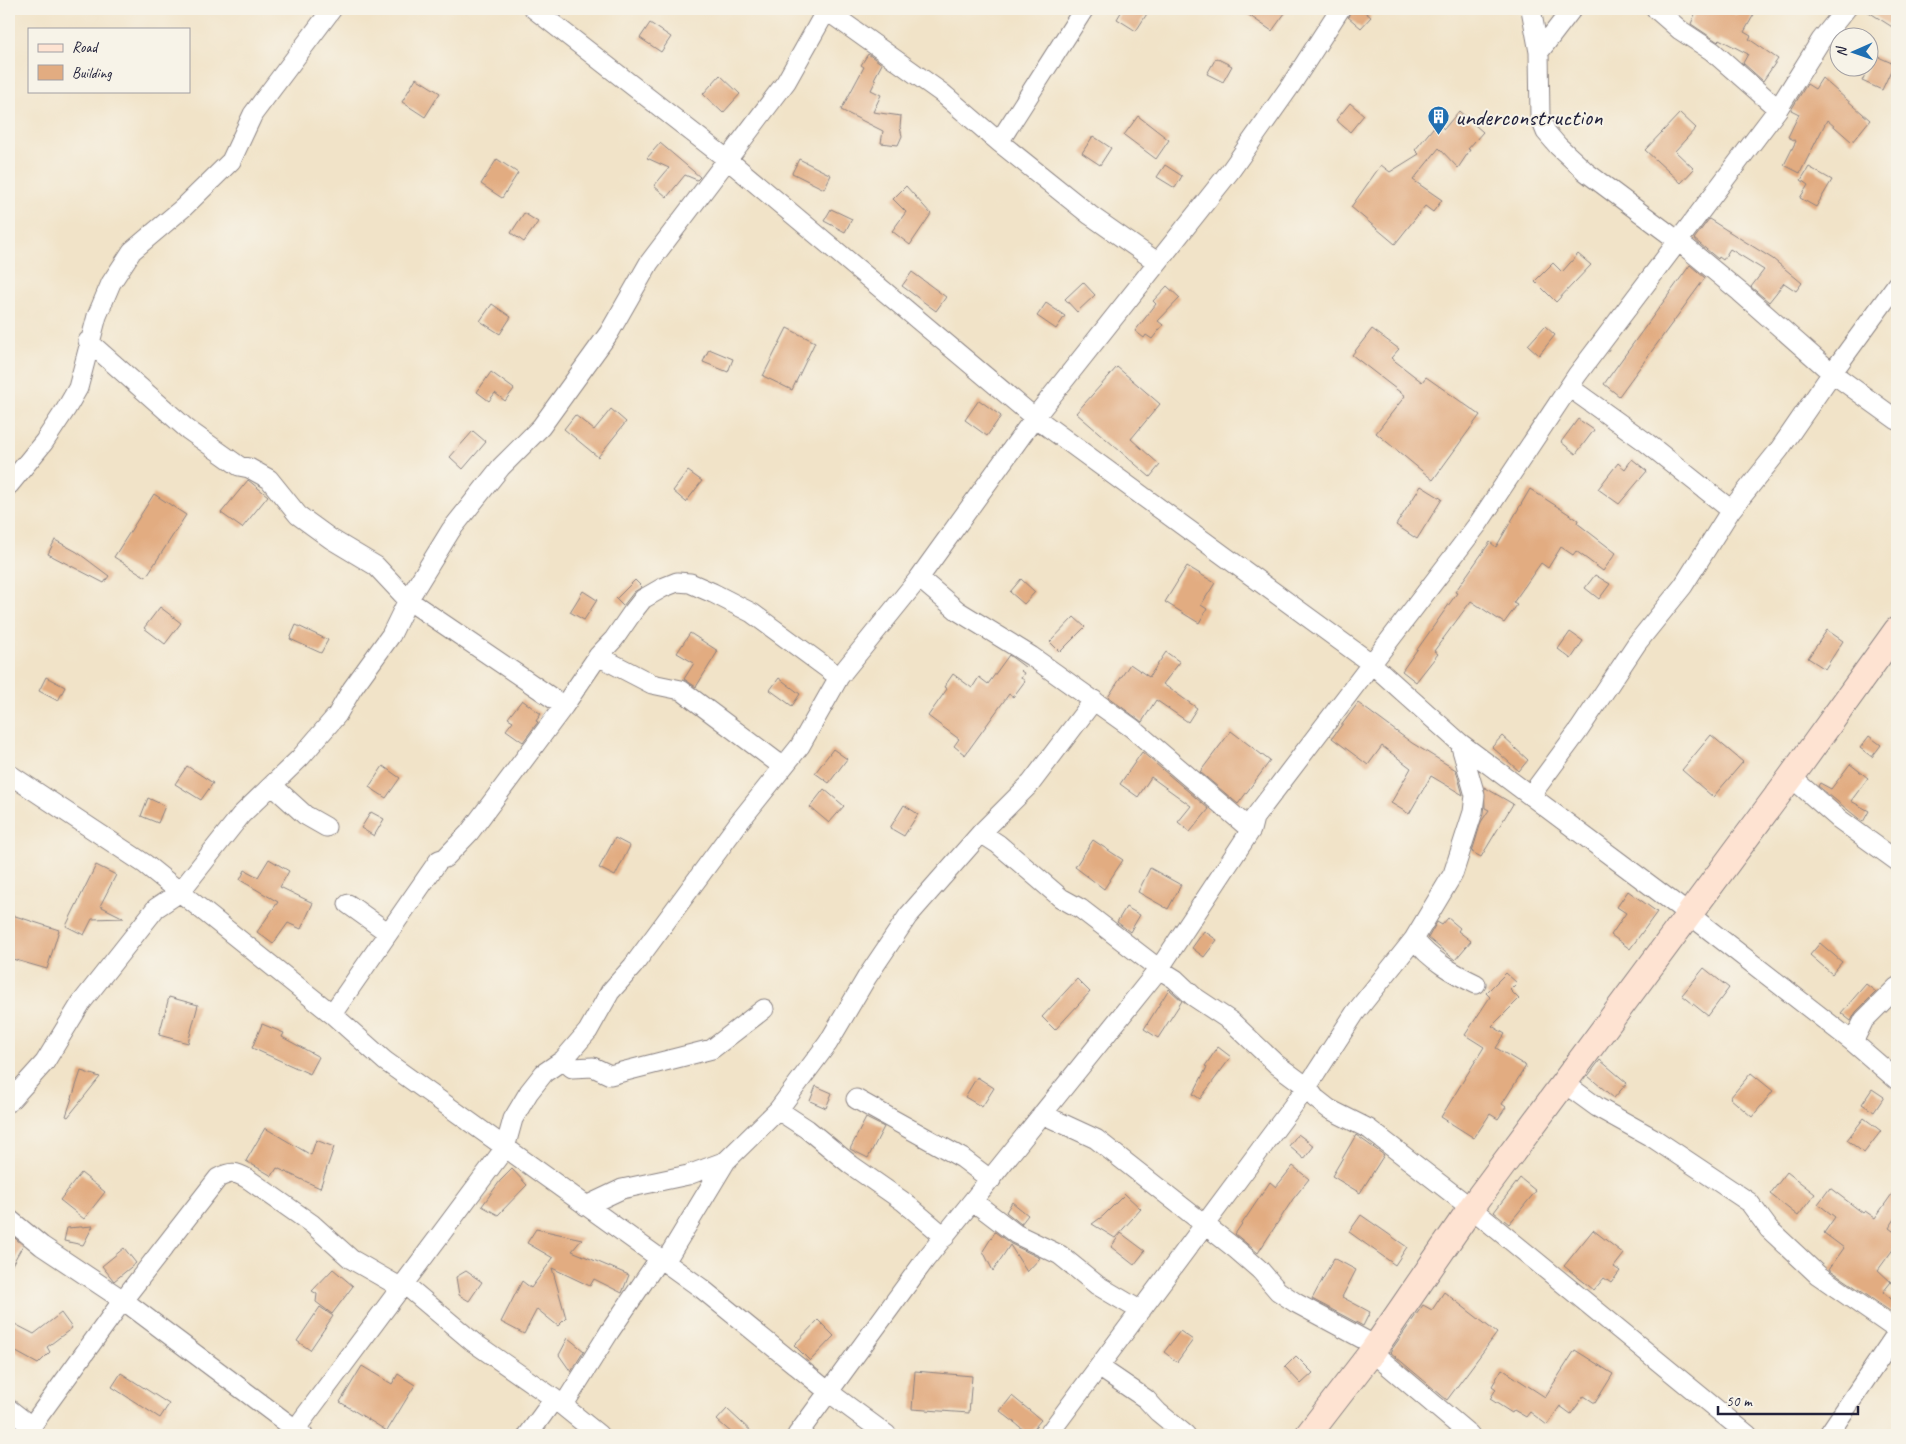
<svg xmlns="http://www.w3.org/2000/svg" width="1906" height="1444" font-family="Caveat,sans-serif">
	<style>
		.building { fill: #e2ac81 }
		.lines { fill: none; stroke-linecap: round; stroke-linejoin: round }
		.street-casing { stroke: #8a8282; stroke-width: 21 }
		.secondary-casing { stroke: #8a8282; stroke-width: 28 }
		.street { stroke: #fff; stroke-width: 19 }
		.secondary { stroke: #fee3d2; stroke-width: 26 }
		.labels { text-anchor: middle; dominant-baseline: central; stroke-width: 4; stroke-linejoin: round; paint-order: stroke }
		.poi-label { font-size: 24px; fill: #22223b; stroke: #f7f3e8; text-anchor: start }
	</style>
	<rect width="100%" height="100%" fill="#f7f3e8"/>
	<filter id="ink" filterUnits="userSpaceOnUse"><feTurbulence type="fractalNoise" baseFrequency=".02" numOctaves="2"/><feDisplacementMap in="SourceGraphic" scale="10" xChannelSelector="R" yChannelSelector="G"/><feConvolveMatrix kernelMatrix="1 2 1 2 8 2 1 2 1" color-interpolation-filters="sRGB"/></filter>
	<filter id="wash" filterUnits="userSpaceOnUse"><feTurbulence type="fractalNoise" baseFrequency=".0096" numOctaves="4" result="noise"/><feDisplacementMap in="SourceGraphic" scale="20" xChannelSelector="R" yChannelSelector="G"/><feGaussianBlur stdDeviation="1.12" result="paint"/><feColorMatrix in="noise" values="0 0 0 0 0 0 0 0 0 0 0 0 0 0 0 0 0 1.4 0 .05"/><feComposite in="paint" operator="in"/></filter>
	<g filter="url(#wash)">
		<rect width="100%" height="100%" fill="#f1e3c8"/>
		<g id="blocks">
			<path class="building" d="M1123,9H1150L1136,31L1117,19Z
				M1240,9H1288L1272,31Z
				M1351,9H1361L1371,17L1361,28L1348,17Z
				M1697,9H1724L1736,15L1739,9H1757L1744,32L1751,36L1749,39L1778,59L1763,81L1743,63L1748,54L1719,39L1718,42L1691,24Z
				M1864,9H1897V30Z
				M650,23L671,37L661,52L640,38Z
				M868,54L882,64L874,79L876,80L871,90L881,95L873,112L901,116L900,127L902,136L898,145L881,143L883,131L841,110L864,67L861,65Z
				M1874,55L1894,64L1882,90L1862,81Z
				M1216,58L1232,66L1223,82L1207,74Z
				M720,75L740,94L723,113L703,94Z
				M416,78L440,93L425,117L402,102Z
				M1822,78L1870,120L1852,142L1827,120L1800,173L1784,165L1796,141L1788,137L1799,114L1791,110L1807,84L1815,89Z
				M1350,103L1364,115L1350,132L1336,120Z
				M1459,111L1483,132L1468,149L1470,150L1458,168L1439,148L1413,180L1442,200L1433,212L1425,206L1395,244L1351,207L1381,165L1390,172L1419,154L1415,150L1437,123L1444,129Z
				M1680,113L1696,128L1675,151L1694,169L1681,183L1645,150Z
				M1138,116L1169,140L1156,159L1124,135Z
				M1093,136L1111,148L1100,165L1082,153Z
				M660,143L700,177L697,180L685,175L667,197L654,186L669,168L647,158Z
				M497,159L518,173L502,198L481,184Z
				M799,159L831,175L824,189L792,173Z
				M1165,165L1182,176L1175,188L1157,177Z
				M1809,167L1832,180L1816,207L1800,198L1808,185L1801,180Z
				M906,186L931,214L910,245L892,231L906,212L893,199Z
				M831,209L852,219L845,232L824,221Z
				M524,213L538,222L524,242L511,233Z
				M1709,219L1773,259L1802,283L1796,291L1784,283L1769,302L1751,287L1764,270L1730,249L1723,260L1719,257L1718,259L1694,239Z
				M1578,254L1591,265L1556,302L1535,281L1553,263L1562,272Z
				M1690,265L1705,278L1619,396L1604,384Z
				M912,272L946,297L936,311L902,286Z
				M1083,282L1095,295L1077,312L1065,299Z
				M1167,286L1180,298L1158,321L1163,325L1152,339L1146,335L1144,338L1135,331L1156,304L1153,301Z
				M1046,303L1065,316L1056,329L1037,316Z
				M492,304L511,317L500,334L480,321Z
				M1545,326L1555,335L1539,355L1528,345Z
				M787,328L815,342L792,390L763,376Z
				M1372,329L1399,349L1391,358L1422,382L1426,377L1480,415L1433,480L1376,433L1405,396L1352,355Z
				M709,349L733,359L728,372L703,362Z
				M1117,367L1160,404L1131,439L1160,465L1150,477L1076,413Z
				M491,372L514,389L505,401L495,393L489,401L477,392Z
				M979,400L1001,416L987,436L965,420Z
				M611,409L626,422L598,457L564,429L575,415L594,430Z
				M1578,419L1594,430L1576,454L1561,442Z
				M473,431L486,442L463,469L450,457Z
				M1632,459L1647,471L1619,504L1598,489L1618,463L1625,469Z
				M688,471L702,481L686,502L673,491Z
				M248,480L268,496L242,528L221,513Z
				M1421,486L1442,499L1417,539L1396,525Z
				M1530,489L1578,520L1577,523L1616,553L1603,571L1576,551L1573,555L1561,547L1548,568L1541,563L1513,603L1517,605L1504,623L1471,601L1434,651L1438,654L1416,682L1402,671L1457,593L1455,592L1490,542L1496,547Z
				M154,494L186,515L146,577L114,557Z
				M55,540L77,552L109,576L104,583L48,554Z
				M1187,566L1215,583L1201,605L1207,609L1199,623L1165,602Z
				M1595,575L1610,584L1599,599L1585,588Z
				M1021,579L1035,592L1024,604L1010,592Z
				M635,580L642,587L634,592L623,606L616,599Z
				M583,591L597,600L584,620L570,612Z
				M160,607L181,623L165,644L144,628Z
				M1074,617L1085,627L1060,652L1050,642Z
				M296,625L328,640L321,653L290,639Z
				M1827,630L1843,641L1825,669L1808,658Z
				M1570,632L1583,641L1571,659L1558,649Z
				M690,633L718,651L696,687L684,679L694,663L677,653Z
				M1166,652L1180,662L1163,684L1197,708L1188,722L1156,700L1142,722L1108,697L1130,664L1149,677Z
				M1009,655L1025,667L1021,671L1024,673L1021,678L1025,681L1013,697L1009,694L965,755L954,746L959,739L928,716L947,689L944,687L953,674L972,688L979,677L988,684Z
				M46,677L65,687L58,701L39,691Z
				M779,678L800,694L792,706L770,690Z
				M522,700L541,714L536,721L538,722L523,742L506,730L513,721L508,718Z
				M1358,703L1412,743L1456,770L1463,795L1431,776L1409,814L1391,803L1411,768L1382,746L1368,765L1332,738Z
				M1231,731L1270,761L1238,804L1200,772Z
				M1711,735L1743,762L1713,797L1682,770Z
				M1502,736L1528,760L1519,771L1492,747Z
				M1869,736L1881,745L1872,757L1860,748Z
				M833,749L847,759L829,783L815,773Z
				M1142,752L1209,809L1190,832L1178,822L1191,806L1151,777L1138,797L1120,784Z
				M1850,764L1868,778L1851,801L1869,811L1863,822L1818,786L1820,783L1831,789Z
				M187,766L213,783L201,800L175,784Z
				M383,766L400,778L386,798L369,787Z
				M1484,787L1513,804L1481,857L1472,852L1481,822L1489,810L1485,808Z
				M824,789L844,806L829,823L810,807Z
				M148,798L165,806L158,823L141,816Z
				M904,805L918,814L904,836L890,828Z
				M371,812L384,819L374,836L361,828Z
				M615,838L630,846L615,876L599,868Z
				M1093,840L1123,860L1104,889L1075,867Z
				M269,859L289,871L280,887L313,903L301,929L288,923L273,944L257,932L278,902L240,880L245,870L258,877Z
				M96,865L116,875L100,906L124,918L92,919L84,935L66,926Z
				M1150,868L1181,885L1168,909L1138,892Z
				M1628,891L1657,912L1630,949L1611,935L1626,913L1617,907Z
				M1126,907L1140,915L1130,932L1117,922Z
				M9,914L59,930L47,969L9,958Z
				M1448,918L1460,928L1458,931L1471,941L1455,960L1428,938L1437,922L1442,925Z
				M1204,931L1217,940L1204,957L1192,948Z
				M1820,943L1842,962L1832,974L1810,955Z
				M1704,968L1729,988L1708,1016L1682,995Z
				M1506,973L1517,983L1510,990L1519,999L1492,1026L1505,1034L1496,1048L1526,1066L1502,1104L1506,1107L1498,1119L1490,1114L1474,1138L1441,1117L1484,1047L1465,1035L1490,997L1486,993Z
				M1077,979L1090,992L1055,1030L1042,1017Z
				M1866,984L1876,992L1856,1012L1851,1021L1841,1013Z
				M1169,989L1182,1001L1158,1038L1144,1029Z
				M169,997L198,1005L188,1043L159,1035Z
				M262,1024L284,1033L282,1037L319,1057L310,1074L252,1048Z
				M1218,1047L1231,1057L1200,1099L1193,1094L1207,1067L1205,1066Z
				M1600,1060L1627,1083L1614,1098L1588,1076Z
				M81,1071L100,1077L68,1117L66,1116Z
				M1751,1073L1773,1091L1752,1117L1730,1098Z
				M977,1077L994,1088L982,1107L965,1097Z
				M816,1086L832,1093L826,1108L810,1101Z
				M1872,1089L1884,1097L1874,1112L1862,1104Z
				M866,1118L884,1127L868,1158L850,1149Z
				M1864,1118L1881,1131L1864,1153L1847,1140Z
				M265,1128L311,1155L316,1140L334,1147L320,1188L277,1168L272,1176L246,1161Z
				M1298,1134L1314,1146L1304,1159L1289,1146Z
				M1356,1135L1384,1155L1360,1193L1332,1176Z
				M1293,1166L1309,1179L1293,1199L1258,1253L1235,1234L1270,1182L1276,1187Z
				M512,1169L527,1185L498,1215L482,1206L500,1181Z
				M1787,1172L1815,1194L1798,1216L1770,1194Z
				M81,1173L105,1192L84,1219L60,1200Z
				M1520,1178L1536,1191L1509,1224L1494,1212Z
				M1897,1187V1216L1889,1228L1897,1234V1244L1878,1270L1891,1282L1883,1292L1897,1304V1316L1829,1269L1844,1248L1824,1233L1835,1217L1818,1204L1830,1188L1863,1213L1865,1211L1875,1218Z
				M1125,1194L1141,1209L1115,1238L1092,1224L1103,1216Z
				M1012,1202L1028,1215L1021,1224L1006,1212Z
				M1361,1215L1407,1247L1395,1265L1349,1232Z
				M93,1226L83,1245L64,1241L67,1228Z
				M536,1229L582,1239L572,1251L629,1275L622,1293L594,1279L590,1286L552,1268L566,1318L558,1326L537,1309L524,1334L501,1322L522,1281L531,1288L553,1258L527,1243Z
				M1593,1230L1624,1254L1614,1267L1620,1271L1611,1283L1604,1278L1594,1290L1564,1266Z
				M995,1232L1011,1244L1040,1258L1027,1272L1010,1245L993,1271L983,1251Z
				M9,1233L23,1245L9,1270Z
				M1121,1233L1145,1251L1134,1265L1111,1247Z
				M124,1248L136,1263L114,1281L102,1266Z
				M1334,1258L1356,1270L1342,1297L1370,1312L1363,1326L1312,1299Z
				M333,1269L353,1286L332,1314L316,1302L317,1294L312,1291Z
				M466,1271L482,1282L469,1301L459,1295L456,1277Z
				M1444,1292L1497,1333L1447,1400L1390,1352L1423,1305L1432,1310Z
				M320,1307L333,1316L310,1350L297,1341Z
				M61,1313L72,1328L47,1347L50,1352L38,1364L9,1348V1321L34,1334Z
				M818,1320L834,1336L810,1361L794,1345Z
				M1180,1331L1193,1340L1177,1362L1164,1352Z
				M568,1338L584,1351L571,1372L559,1355Z
				M1575,1350L1613,1374L1595,1403L1584,1396L1571,1414L1560,1406L1547,1425L1530,1412L1526,1417L1514,1410L1512,1413L1490,1399L1496,1389L1492,1386L1502,1369L1545,1397Z
				M1296,1356L1313,1373L1301,1384L1285,1367Z
				M362,1366L392,1384L398,1374L415,1385L387,1431L340,1402Z
				M915,1371L972,1376L969,1413L912,1409Z
				M121,1373L169,1404L160,1418L112,1387Z
				M1012,1396L1041,1420L1029,1434L1000,1411Z
				M727,1409L755,1435H734L717,1420Z"/>
		</g>
	</g>
	<g filter="url(#ink)">
		<use href="#blocks" fill-opacity="0" stroke="#8a8282" stroke-width="1"/>
		<g class="lines">
			<defs>
				<path id="street" d="M534,9L728,160L1029,413L1372,664L1460,743L1690,915L1853,1042L1897,1080
					M1531,9L1539,52L1540,117L1546,132L1558,146L1586,172L1677,240L1740,292L1832,373L1897,420
					M1656,9L1680,30L1712,51L1778,109
					M826,10L942,93L999,142L1090,215L1157,262
					M1539,52L1572,9
					M999,142L1084,9
					M88,341L187,429L239,466L249,468L269,479L298,515L331,539L376,566L408,600L564,706
					M1569,387L1647,443L1731,510
					M9,485L44,442L66,409L78,388L97,316L111,283L132,251L183,208L231,161L253,114L332,9
					M919,578L958,611L1031,656L1132,728L1251,830
					M598,656L652,684L681,690L782,766
					M9,774L145,864L332,1014L385,1061L701,1288L830,1393L887,1435
					M1791,777L1839,819L1897,861
					M272,785L305,815L326,827
					M1531,795L1579,730L1637,643L1683,586L1731,510L1779,450L1832,373L1897,284
					M981,833L998,844L1061,898L1081,909L1159,969L1175,979L1193,996L1232,1022L1276,1064L1307,1087L1315,1098L1329,1109L1369,1129L1471,1208L1748,1435
					M348,904L387,932
					M1414,939C1430,960 1453,973 1476,984
					M332,1014L439,860L445,858L469,833L564,706L598,656L614,639L632,613L643,599L662,588L677,582L690,583L713,593L752,613L839,677
					M1853,1042L1864,1020L1897,987
					M563,1060L572,1068L593,1067L610,1075L712,1049L764,1009
					M1564,1083L1597,1107L1653,1138L1749,1202L1769,1229L1818,1275L1897,1330
					M856,1099L962,1158L991,1180
					M9,1102L45,1062L81,1003L156,908L180,892L241,815L300,758L337,715L352,689L391,635L408,600L451,530L501,467L541,427L583,369L609,333L649,263L786,82L827,9
					M778,1110L807,1129L851,1165L904,1202L945,1237
					M1042,1114L1096,1139L1237,1250L1260,1270L1278,1291L1296,1303L1376,1346
					M974,1202L1016,1234L1060,1255L1097,1285L1141,1311
					M586,1206L622,1189L688,1175L726,1161
					M9,1219L42,1246L123,1300L303,1435
					M665,1262L726,1161L778,1110L828,1043L867,977L908,916L981,833L1031,783L1094,700
					M403,1283L473,1342L552,1397L599,1435
					M1372,1352L1470,1435
					M1099,1367L1146,1399L1158,1412L1186,1435
					M563,1406L610,1331L659,1259
					M9,1409L32,1427
					M25,1435L123,1300L218,1178C231,1171 236,1172 248,1179L312,1224L351,1259L400,1287
					M291,1435L505,1148L513,1119L529,1092L544,1073L563,1060L588,1031L610,992L633,966L740,821L800,746L839,677L919,578L1035,417L1231,170L1291,85L1340,9
					M528,1435L554,1399
					M797,1435L925,1260L1159,969L1251,830L1254,818L1478,524L1577,375L1778,109L1821,40L1846,9
					M1048,1435L1307,1087L1355,1013L1414,939L1453,874L1473,812L1475,795L1460,743
					M1828,1435L1897,1333"/>
				<path id="secondary" d="M1308,1435L1372,1352L1471,1208L1791,777L1897,630"/>
			</defs>
			<use href="#street" class="street-casing"/>
			<use href="#secondary" class="secondary-casing"/>
			<use href="#street" class="street"/>
			<use href="#secondary" class="secondary"/>
		</g>
	</g>
	<defs>
		<symbol id="building-pin" viewBox="-11 -11 22 30"><path d="M0 17L-7.5 6A9.5 9.5 0 1 1 7.5 6Z" fill="#1f6fb2" stroke="#f7f3e8"/><path d="M-4-6H4V6H1V3H-1V6H-4ZM-2.5-4.3h1.7v1.8h-1.7ZM.8-4.3h1.7v1.8H.8ZM-2.5-1h1.7V.8h-1.7ZM.8-1h1.7V.8H.8Z" fill="#fff"/></symbol>
	</defs>
	<g fill-rule="evenodd">
		<use href="#building-pin" x="1426" y="104" width="25" height="34"/>
	</g>
	<g class="labels">
		<g class="poi-label">
			<text x="1455" y="117">underconstruction</text>
		</g>
	</g>
	<rect width="1906" height="1444" fill="none" stroke="#f7f3e8" stroke-width="30"/>
	<rect x="28" y="28" width="162" height="65" fill="#f7f3e8" stroke="#a29fa3"/>
	<rect x="38" y="44" width="25" height="8" fill="#fee3d2" stroke="#a29fa3"/>
	<text x="72" y="52" font-size="15" fill="#22223b">Road</text>
	<rect x="38" y="65" width="25" height="15" fill="#e2ac81" stroke="#a29fa3"/>
	<text x="72" y="78" font-size="15" fill="#22223b">Building</text>
	<g transform="translate(1854 52) rotate(268)"><circle r="24" fill="#f7f3e8" stroke="#a29fa3"/>
	<path d="M0-4L9 19L0 12L-9 19Z" fill="#1f6fb2"/>
	<text y="-8" font-size="14" font-weight="bold" text-anchor="middle" fill="#22223b">N</text>
	</g>
	<path d="M1718 1406v8h140v-8" fill="none" stroke="#22223b" stroke-width="2.5"/>
	<text x="1726" y="1406" font-size="15" fill="#22223b" stroke="#f7f3e8" stroke-width="4" paint-order="stroke">50 m</text>
</svg>
